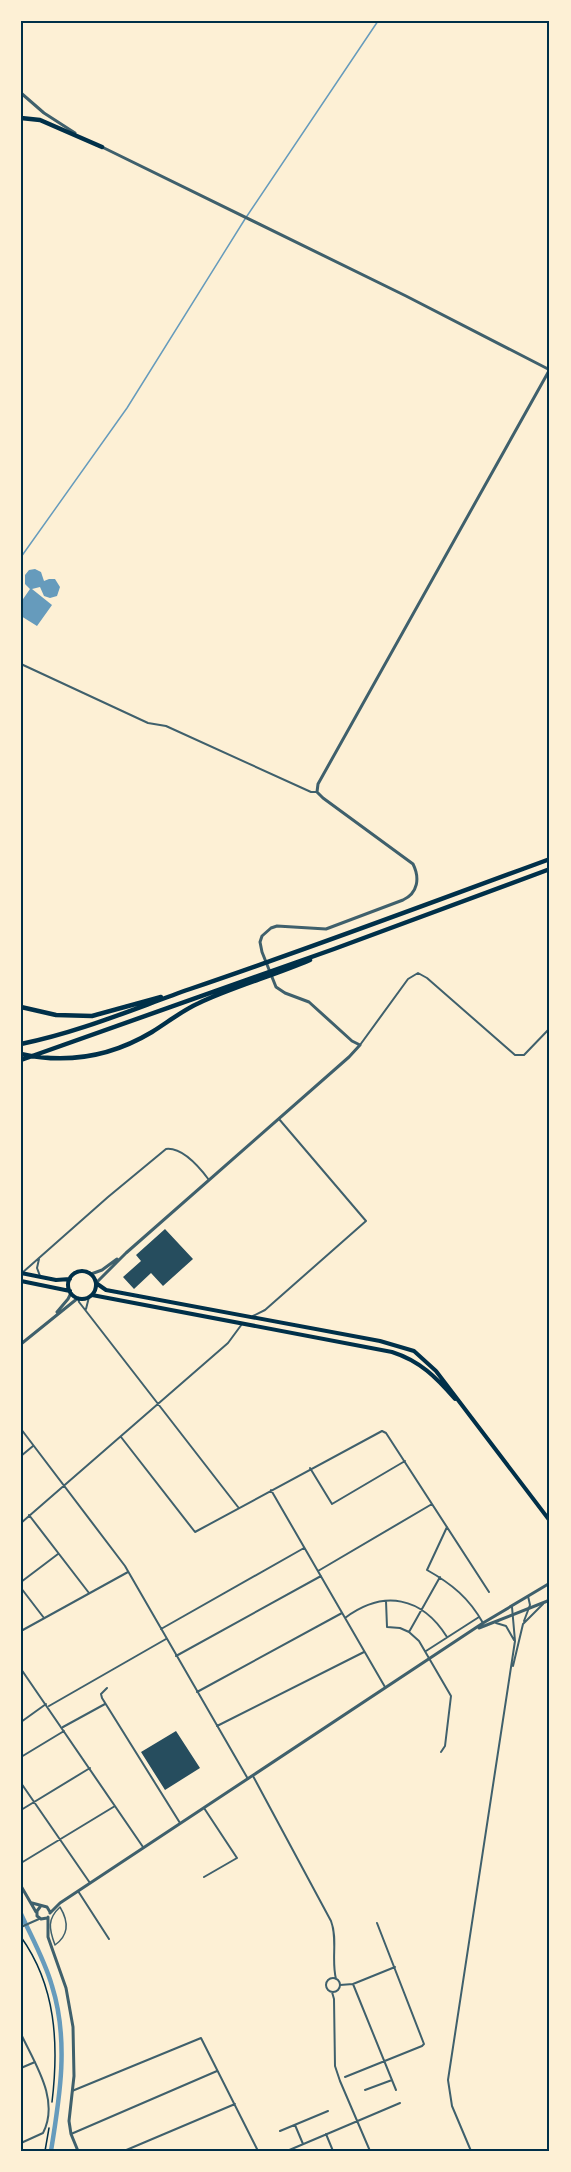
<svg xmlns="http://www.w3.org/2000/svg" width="571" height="2172" font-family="Mulish,sans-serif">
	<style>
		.water { fill: #669bbc }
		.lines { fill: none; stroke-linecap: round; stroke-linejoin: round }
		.stream { stroke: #669bbc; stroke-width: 1.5 }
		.canal { stroke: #669bbc; stroke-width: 4.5 }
		.building { fill: #264d5e }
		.path { stroke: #003049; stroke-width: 1.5 }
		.pedestrian { stroke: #3f606c; stroke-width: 1.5 }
		.minor { stroke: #3f606c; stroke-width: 2 }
		.tertiary { stroke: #3f606c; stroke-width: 3 }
		.secondary { stroke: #003049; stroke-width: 4 }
		.motorway { stroke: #003049; stroke-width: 4.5 }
		.neatline { fill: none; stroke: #003049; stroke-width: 2 }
	</style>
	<rect width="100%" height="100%" fill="#fdf0d5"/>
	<path class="water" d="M35,569L41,572L44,581L49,579H55L60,587L57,596L50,598L44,596L40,587L32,589L52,605L37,626L21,616V602L30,589L25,584V575L29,570Z"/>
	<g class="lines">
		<path class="stream" d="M21,557L127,408L245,219L378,21"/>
		<path class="canal" d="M21,1914C32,1938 45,1961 52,1986C69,2040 60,2096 51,2151"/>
	</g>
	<path class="building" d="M165,1229L193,1259L163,1286L151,1273L134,1289L123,1277L141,1261L136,1255Z
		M176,1731L200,1768L165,1790L141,1752Z"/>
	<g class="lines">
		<path class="path" d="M21,1937C56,1986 59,2044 52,2102
			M45,2151L49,2128"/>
		<path class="pedestrian" d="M60,1907C69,1922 69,1935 55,1945C49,1929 47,1919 60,1907Z"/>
		<path class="minor" d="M21,664L148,723L166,726L311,792H317
			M360,1045L408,979L418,973L427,978L515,1055H524L550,1028
			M39,1259L37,1268L40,1276
			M22,1273L108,1197L166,1149C183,1147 200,1168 209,1180
			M78,1298L79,1302L238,1507
			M86,1309L89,1297
			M253,1316L265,1310L366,1221L279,1119
			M21,1429L125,1566L248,1779
			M121,1437L195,1532L382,1431L386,1433L489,1592
			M21,1456L33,1446
			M310,1468L332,1504L405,1461
			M271,1490L385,1687
			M29,1515L89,1593
			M21,1523L228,1343L242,1324
			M447,1527L427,1570C452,1584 469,1598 483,1623
			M318,1571L432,1504
			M21,1582L58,1554
			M21,1588L44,1618
			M386,1601L387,1627L400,1628L409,1632L419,1641L451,1696L445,1746L441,1752
			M345,1618C384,1589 422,1597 447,1637
			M524,1621L530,1605L528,1596
			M496,1623L506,1626L514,1640
			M161,1629L304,1548
			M21,1631L128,1572
			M409,1632L440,1577
			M426,1651L479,1617
			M176,1656L321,1576
			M513,1666L523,1624L543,1604
			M21,1669L143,1847
			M107,1688L101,1694L102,1698L180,1823
			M197,1692L342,1613
			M49,1706L166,1639
			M21,1722L46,1704
			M217,1726L364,1652
			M63,1727L105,1704
			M21,1757L64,1731
			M253,1776L331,1921C338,1939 331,1960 336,1979
			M21,1783L90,1883
			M204,1808L237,1858L204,1877
			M21,1810L90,1768
			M21,1863L115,1806
			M78,1891L109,1939
			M21,1927L39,1919
			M326 1985a7 7 0 1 1 14 0a7 7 0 1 1-14 0Z
			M353,1984L396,2090
			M340,1985L353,1984L395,1967
			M332,1992L334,1999L335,2066L340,2081L370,2151
			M21,2034C35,2064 60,2100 43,2133L21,2143
			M21,2068L35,2062
			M345,2077L422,2046L424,2044L377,1923
			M365,2090L392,2080
			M72,2091L201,2038L258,2151
			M295,2125L303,2144
			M280,2131L328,2111
			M71,2134L217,2071
			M326,2134L333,2151
			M124,2151L235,2104
			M287,2151L400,2103
			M471,2151L452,2106L448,2080L515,1641L512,1607"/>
		<path class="tertiary" d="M21,93L44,113L75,133
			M102,147L406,296L550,370
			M91,1274L102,1270L117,1259
			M96,1283L126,1253L349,1057L360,1045L352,1041L309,1002L285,993L276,987L262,952L260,942L262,936L271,928L277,926L326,929L403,900C418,893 420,878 413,864L323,798L317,792L318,784L550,369
			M57,1312L68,1299L71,1293
			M21,1344L78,1298
			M479,1628L550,1600
			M21,1886L36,1912
			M32,1903L47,1907L50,1912
			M40,1907L37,1911V1916L41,1919L47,1918
			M50,1913L60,1903L483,1623L550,1583
			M48,1917V1937L66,1988L73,2027L74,2076L69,2121L71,2134L78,2151"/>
		<path class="secondary" d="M68 1285a14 14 0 1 1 28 0a14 14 0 1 1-28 0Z
			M21,1273L56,1280L70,1279
			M21,1281L70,1291
			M96,1283L106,1290L380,1341L414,1351L436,1371L550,1521
			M92,1295L392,1352C420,1361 436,1377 455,1399"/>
		<path class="motorway" d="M21,118L40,120L102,147
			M21,1007L56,1015L92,1016L161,997
			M21,1044C80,1032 133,1009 190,989C311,948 430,903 550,859
			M21,1054C67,1064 112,1056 152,1032C168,1022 183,1010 199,1003C235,986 273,976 310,960
			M21,1060L334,949L550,869"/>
	</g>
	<rect width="571" height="2172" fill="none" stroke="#fdf0d5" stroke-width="45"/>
	<rect x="22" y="22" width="526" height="2128" class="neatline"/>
</svg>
